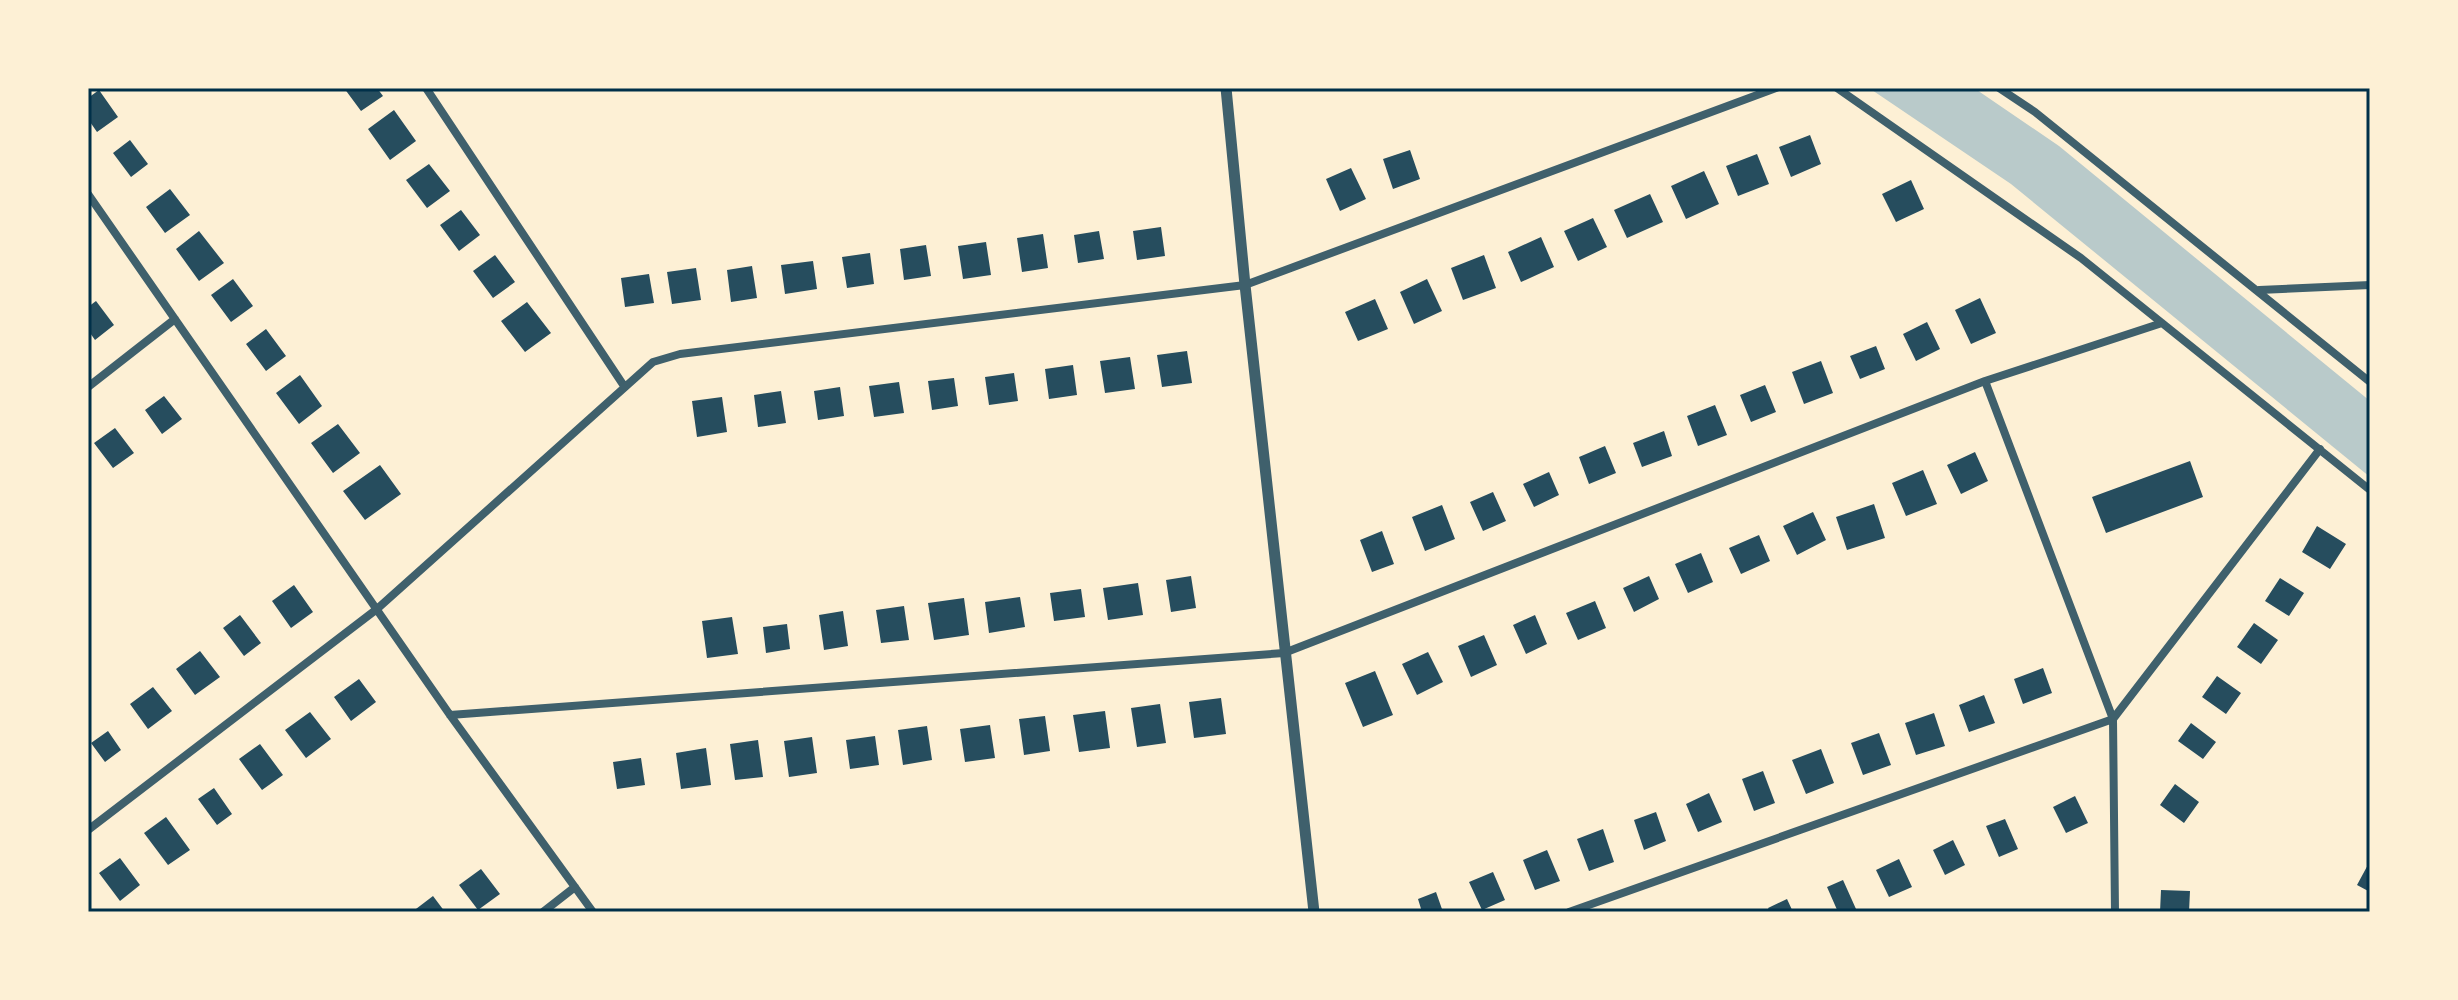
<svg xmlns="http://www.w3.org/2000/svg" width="2458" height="1000" font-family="Inter,sans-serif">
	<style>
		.green { fill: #b9caca }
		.building { fill: #264d5e }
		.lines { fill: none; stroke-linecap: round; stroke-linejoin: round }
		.minor { stroke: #3f606c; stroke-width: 8 }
		.tertiary { stroke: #3f606c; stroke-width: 11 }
		.neatline { fill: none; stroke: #003049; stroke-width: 3 }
	</style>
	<rect width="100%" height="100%" fill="#fdf0d5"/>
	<path class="green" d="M1869,88H1974L2059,146L2370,401V477L2011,184Z"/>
	<path class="building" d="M344,88H377L383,96L361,111Z
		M99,90L118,117L97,132L88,119V98Z
		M394,110L416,141L390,160L368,129Z
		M1810,135L1821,164L1791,177L1779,147Z
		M130,140L148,164L131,177L113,153Z
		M1410,150L1420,179L1393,189L1383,159Z
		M1757,154L1769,184L1738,196L1726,166Z
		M429,164L450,191L427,208L406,180Z
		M1351,168L1366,199L1340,211L1326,179Z
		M1704,171L1719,204L1686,219L1671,186Z
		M1911,180L1924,209L1896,222L1882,194Z
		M170,189L190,215L165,233L146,207Z
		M1650,194L1663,222L1627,238L1614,210Z
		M461,210L480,235L459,251L440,225Z
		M1593,218L1607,247L1578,261L1564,231Z
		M1161,227L1165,256L1137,260L1133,231Z
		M199,231L224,263L199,281L176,249Z
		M1099,231L1104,259L1078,263L1074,235Z
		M1043,234L1048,268L1022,272L1017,238Z
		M1541,237L1554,267L1521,282L1508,252Z
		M986,242L991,275L963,279L958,246Z
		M926,245L931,276L904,280L900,249Z
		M870,253L874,284L847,288L842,257Z
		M495,255L515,282L493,298L473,271Z
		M1484,255L1496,288L1463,300L1451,268Z
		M813,261L817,289L785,294L781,265Z
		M752,266L757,298L731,302L727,270Z
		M696,268L701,300L672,304L667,272Z
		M649,274L654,303L625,307L621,278Z
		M233,279L253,306L231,322L211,295Z
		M1427,279L1442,311L1414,324L1400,292Z
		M1980,298L1996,333L1971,344L1955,310Z
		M1375,299L1388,329L1358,341L1345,312Z
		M96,301L114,325L95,340L88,330V307Z
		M527,302L551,333L525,352L501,321Z
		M1927,322L1940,349L1916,361L1903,334Z
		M266,329L286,356L266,371L246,344Z
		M1876,346L1885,369L1860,379L1850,356Z
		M1187,351L1192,383L1162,387L1157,355Z
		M1130,357L1135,389L1105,393L1100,361Z
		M1821,361L1833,393L1804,404L1792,372Z
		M1073,365L1077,395L1049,399L1045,369Z
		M1014,373L1018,401L989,405L985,377Z
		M300,375L322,406L299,424L276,393Z
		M954,378L958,406L932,410L928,381Z
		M899,382L904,413L874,417L869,386Z
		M1765,385L1776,412L1751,422L1740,395Z
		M840,387L844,416L818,420L814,391Z
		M781,391L786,423L758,427L754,395Z
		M164,396L182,419L162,434L145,410Z
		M722,397L727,432L697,437L692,401Z
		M1715,405L1727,435L1698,446L1687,416Z
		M338,424L360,453L333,473L311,443Z
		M115,428L134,453L113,468L94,443Z
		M1664,431L1672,456L1642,467L1633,443Z
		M1605,446L1616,473L1589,484L1579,457Z
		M1975,452L1988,481L1961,494L1947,465Z
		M2190,461L2203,497L2106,533L2092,497Z
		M380,465L401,494L365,520L343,491Z
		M1923,470L1937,504L1906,516L1892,483Z
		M1549,472L1559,495L1534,507L1523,484Z
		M1493,492L1506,521L1483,531L1470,502Z
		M1874,504L1885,538L1847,550L1836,517Z
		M1442,505L1455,539L1425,551L1412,517Z
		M1813,512L1826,540L1797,555L1783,526Z
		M2317,526L2346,544L2330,569L2302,552Z
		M1382,531L1394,564L1372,572L1360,540Z
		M1759,535L1770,561L1741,574L1729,548Z
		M1701,553L1713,582L1688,593L1675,564Z
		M1191,576L1196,608L1171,612L1166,580Z
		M1649,576L1659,599L1634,612L1623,588Z
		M2280,578L2304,593L2289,616L2265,601Z
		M1138,583L1143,615L1108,620L1103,588Z
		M294,585L313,612L291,628L272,601Z
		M1081,589L1085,617L1054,621L1050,593Z
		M1020,597L1025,627L989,633L985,602Z
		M964,598L969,635L934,640L928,603Z
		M1595,601L1606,628L1578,640L1566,613Z
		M904,606L909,640L881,643L876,610Z
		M843,611L848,646L824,650L819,615Z
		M240,615L261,643L244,656L223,628Z
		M1535,615L1547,644L1526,654L1513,625Z
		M732,617L738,654L707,658L702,621Z
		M2254,623L2278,640L2261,664L2237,647Z
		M787,624L790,649L766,653L763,627Z
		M1484,635L1497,665L1471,677L1458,646Z
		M200,651L220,677L195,695L176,669Z
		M1428,652L1443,682L1417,695L1402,664Z
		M2043,668L2052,693L2023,704L2014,679Z
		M1375,671L1393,715L1363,727L1345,683Z
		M2217,676L2241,693L2226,714L2202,697Z
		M359,679L376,702L351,721L334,697Z
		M153,687L172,711L148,729L130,704Z
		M1984,695L1995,723L1969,732L1959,705Z
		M1221,698L1226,734L1194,738L1189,702Z
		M1160,704L1166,743L1137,747L1131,708Z
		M1105,711L1110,748L1079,752L1073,715Z
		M310,712L331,739L306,758L285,730Z
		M1934,713L1945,746L1916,755L1905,723Z
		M1045,716L1050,751L1024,755L1019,719Z
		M2191,723L2216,742L2203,759L2178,741Z
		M990,725L995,758L965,762L960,729Z
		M927,726L932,760L903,765L898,730Z
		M108,731L121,750L105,762L91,743Z
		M1879,733L1891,765L1863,775L1851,743Z
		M875,736L879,765L850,769L846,740Z
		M812,737L817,773L789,777L784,741Z
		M758,740L763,777L735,780L730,744Z
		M260,744L283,775L262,790L239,759Z
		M706,748L711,785L681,789L676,753Z
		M1821,749L1834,783L1806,794L1792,760Z
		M641,758L645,785L617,789L613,762Z
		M1763,771L1775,803L1754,811L1742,779Z
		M2175,784L2199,802L2184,823L2160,805Z
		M214,788L232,814L217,825L198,799Z
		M1709,793L1722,822L1698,832L1686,804Z
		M2075,796L2088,823L2066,833L2053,807Z
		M1656,812L1666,841L1644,850L1634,820Z
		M166,817L190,850L168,865L144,833Z
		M2005,819L2018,849L1999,857L1986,826Z
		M1603,829L1614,862L1589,871L1577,839Z
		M1953,840L1965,865L1945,875L1933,850Z
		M1547,850L1560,881L1535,890L1523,860Z
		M120,858L140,885L120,901L99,873Z
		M1899,859L1912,887L1889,897L1876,870Z
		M2370,861V892L2357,885Z
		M481,869L500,894L478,910L459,885Z
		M1493,872L1505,900L1482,910L1469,882Z
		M1843,880L1856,909L1838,912L1827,887Z
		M2161,890L2190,891L2189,912H2160Z
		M1436,892L1443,912H1422L1418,899Z
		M433,896L445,912H412Z
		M1787,899L1793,912H1770L1768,908Z"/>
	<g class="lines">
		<path class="minor" d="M426,88L624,386
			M1837,88L2081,258L2370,490
			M1999,88L2035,112L2370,382
			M88,194L450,715L593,912
			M2259,290L2370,285
			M1985,381L2113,719L2115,912
			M88,387L175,319
			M450,715L1284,653L1985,381L2162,323
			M88,830L377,609L653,362L680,354L1245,285L1776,88
			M543,912L575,887
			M1569,912L2113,719L2320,449"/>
		<path class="tertiary" d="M1226,88L1245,285L1314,912"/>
	</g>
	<rect width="2458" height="1000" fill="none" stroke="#fdf0d5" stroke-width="180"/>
	<rect x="90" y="90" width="2278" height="820" class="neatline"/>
</svg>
